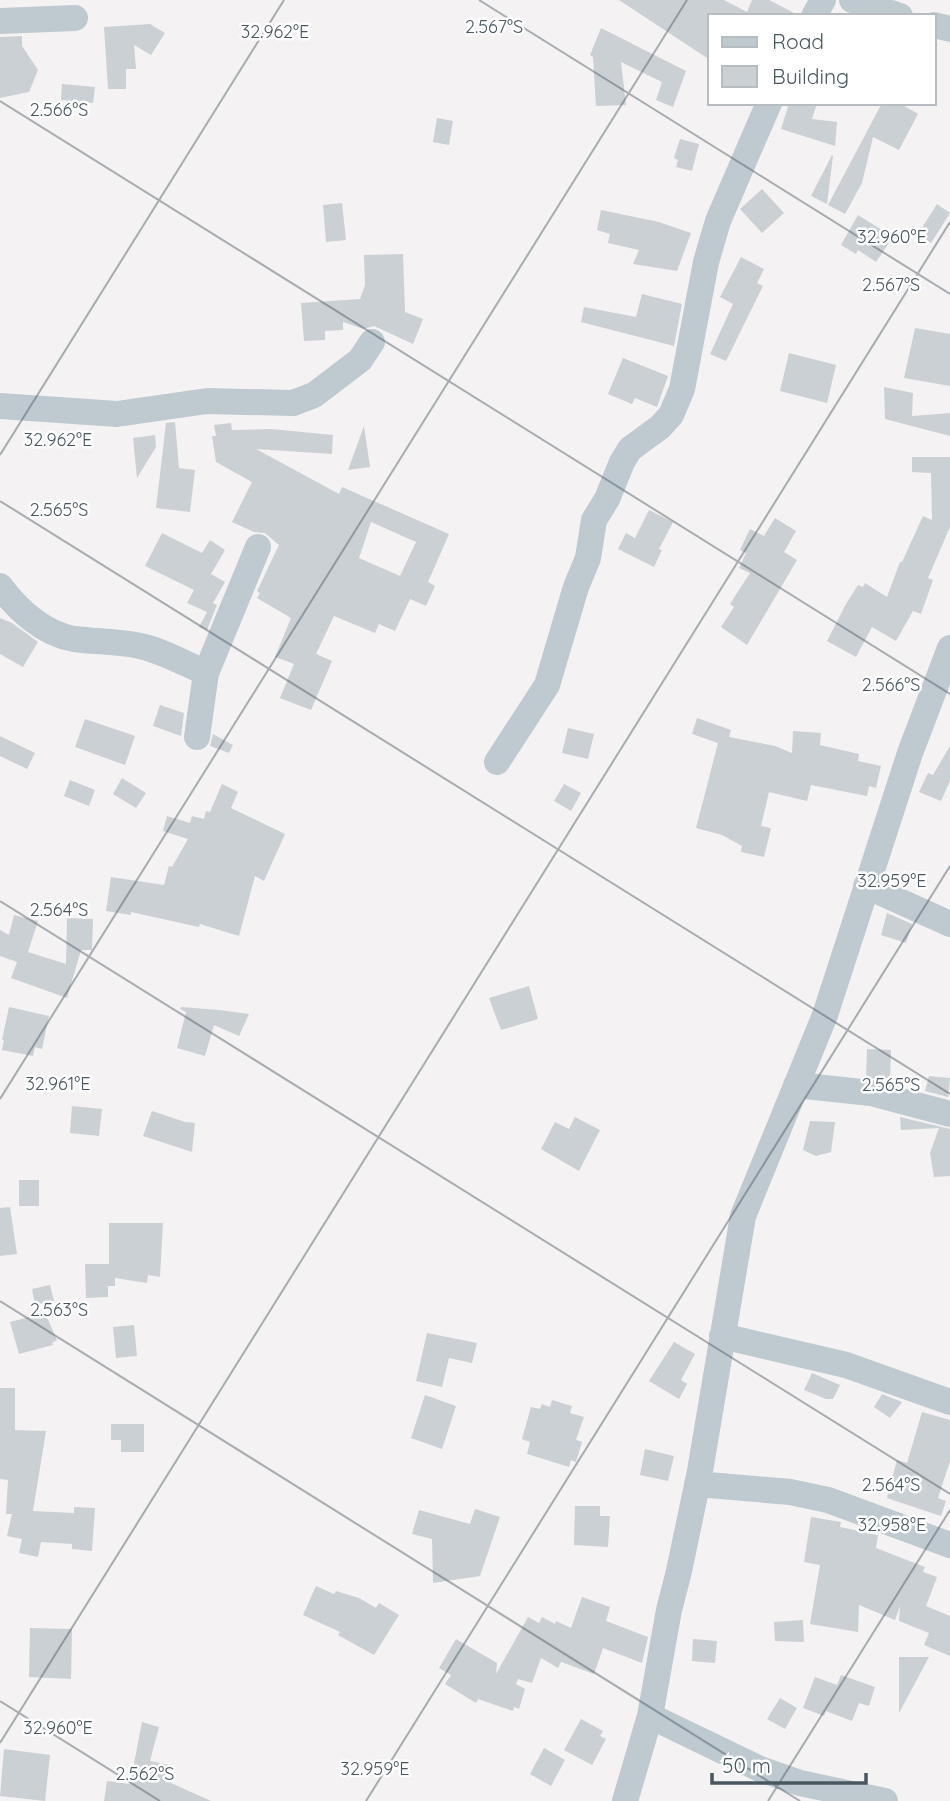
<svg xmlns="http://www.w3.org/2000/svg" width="950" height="1801" font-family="Quicksand,sans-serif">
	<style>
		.building { fill: #cbd0d4; fill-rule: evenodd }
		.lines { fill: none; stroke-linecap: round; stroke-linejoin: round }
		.minor { stroke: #bfcad0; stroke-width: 26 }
		.ticks { fill: none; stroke: #49575f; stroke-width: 2; stroke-opacity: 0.45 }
		.ticks-label { font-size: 18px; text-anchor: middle; fill: #49575f; stroke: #fff; stroke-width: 5; stroke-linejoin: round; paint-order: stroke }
	</style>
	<rect width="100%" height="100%" fill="#f4f2f2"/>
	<path class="building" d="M619,0H724L747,12L752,0H769L798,15L710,16V60Z
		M150,24L165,33L151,55L134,45L136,69H126V89H108L104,27Z
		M601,28L686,71L673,107L656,100L662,82L621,62L626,105L596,106L593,57L590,55Z
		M22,36V46L38,70L29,92L0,98V37Z
		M62,84L95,87L93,103L61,100Z
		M789,103H817L812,119L837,122L835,146L781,129Z
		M882,103H899L918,114L899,150L873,137L862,183L845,214L828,205Z
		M437,118L453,121L449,145L433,142Z
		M680,139L699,144L692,171L676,167L678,160L674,158Z
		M832,155L833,156L827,204L811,196Z
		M762,189L784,213L762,233L740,209Z
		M342,203L346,240L326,242L323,205Z
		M937,204L950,213L931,243L918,234Z
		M601,210L659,222L691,233L677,271L633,264L639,250L608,243L610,234L597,230Z
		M858,215L893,237L876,262L858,250L856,254L841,245Z
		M403,254L405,312L423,319L413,344L374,326L363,329L343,322V330L325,331V340L304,341L301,303L360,299L365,285L364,255Z
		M741,257L764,269L757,283L763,286L726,361L710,354L733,304L720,297Z
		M642,294L682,304L674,346L581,322L584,307L636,317Z
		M915,328L950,334V386L904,378Z
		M789,353L836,365L827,403L780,391Z
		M623,358L668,376L657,407L635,398L632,404L608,394Z
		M884,387L913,393L912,416L950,413V436L885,419Z
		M175,422L179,468L195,470L190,512L156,508L166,423Z
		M231,423L232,430L271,429L333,435L332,454L256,449L339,494L342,487L449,534L428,582L435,586L426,606L410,599L395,631L379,624L375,633L334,616L316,654L332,661L311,710L280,698L294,664L275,657L291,618L257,598L260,593L257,591L279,545L265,533L254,532L232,522L252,482L216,462L212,436H216L214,425ZM371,522L416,542L400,576L359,558Z
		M364,426L370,467L348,470Z
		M155,435L156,447L137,478L133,438Z
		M912,457H950V527L928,578L933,580L921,614L913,611L896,641L872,627L856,657L827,641L846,604L858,585L863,587L865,583L887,597L900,562H902L923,516L932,520L931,473L912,472Z
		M649,510L673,522L659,549L662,550L654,567L618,549L626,533L635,538Z
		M775,518L796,531L784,552L797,560L747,645L721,627L734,607L730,604L750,573L739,568L746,553L740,550L750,529L764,536Z
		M162,533L202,553L210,540L225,550L211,574L225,582L213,603L217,605L207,630L199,627L207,612L187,603L194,590L145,566Z
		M0,618L12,623L38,642L23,667L0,654Z
		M160,705L184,713L181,736L153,726Z
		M697,718L731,730L729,737L775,746L792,753L793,731L821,733L820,745L859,754L858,761L881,766L876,788L869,786L867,796L811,785L807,801L769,792L761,826L771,828L764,857L741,852L742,846L722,835L696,828L718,743L692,734Z
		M85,719L135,736L125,765L75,747Z
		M568,728L594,734L588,759L562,753Z
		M213,734L233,745L229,753L210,746Z
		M0,736L35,753L27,769L0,756Z
		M950,746V781L941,801L919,792L928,773L933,775Z
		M122,778L146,793L136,808L113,794Z
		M70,780L95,790L89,806L64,796Z
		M222,784L238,792L231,808L285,834L264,881L255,876L239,936L200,924L199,927L131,912V915L106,911L111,877L164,885L169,866L172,867L188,839L163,831L167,816L190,823L192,816L204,819L206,811L210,812Z
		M564,784L581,793L571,811L554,801Z
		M887,913L912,924L906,943L881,935Z
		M14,915L38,921L28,952L66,964L67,918L93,919L92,950H81L67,998L11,978L17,962L0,956V930L9,935Z
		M529,986L538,1019L501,1030L489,998Z
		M9,1007L49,1016L42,1049L35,1047L33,1056L2,1050L4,1040H2Z
		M181,1007L219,1010L249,1014L239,1036L214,1025L205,1056L177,1048L186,1012L180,1009Z
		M867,1049L891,1050L890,1082L866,1077Z
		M929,1076L950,1078L948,1097L925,1091Z
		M72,1106L102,1109L99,1136L70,1133Z
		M152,1111L185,1122L195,1123L192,1152L143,1136Z
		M575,1117L600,1130L579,1171L541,1149L555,1122L569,1129Z
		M900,1117L950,1129V1176L934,1177L930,1153L939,1128L901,1130Z
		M810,1121L835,1122L831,1152L816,1156L803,1150Z
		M19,1180H39V1206H19Z
		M10,1207L17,1254L0,1256V1208Z
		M109,1223H163L160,1277L148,1275L147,1283L115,1278V1286H108V1297L86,1298L85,1264H109Z
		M50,1285L54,1301L35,1305L32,1289Z
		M45,1313L57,1340L52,1343L53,1345L19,1354L10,1322Z
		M134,1325L137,1356L116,1358L113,1327Z
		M427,1333L477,1343L472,1363L449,1358L442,1387L416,1381Z
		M674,1342L695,1354L681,1380L687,1384L679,1399L649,1381Z
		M812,1373L840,1385L833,1399H826L804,1390Z
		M0,1388H15V1430L46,1431L33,1511L74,1513V1507L95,1508L92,1551L72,1549V1544L41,1542L38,1557L19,1553L22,1539L7,1536L12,1514H6L8,1480L0,1479Z
		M882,1394L902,1402L890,1418L874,1407Z
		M425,1395L456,1406L442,1449L411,1438Z
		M552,1400L572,1406L570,1413L584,1417L576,1440L582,1442L576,1462L571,1460L569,1467L527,1454L530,1442L522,1439L531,1407L540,1409L542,1404L550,1407Z
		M922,1412L950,1420V1461L938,1498L946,1501L941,1516L887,1498L897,1460L907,1463Z
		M111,1424H144V1452H121V1440H111Z
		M645,1449L674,1456L668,1481L640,1475Z
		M575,1506H600V1516H610L608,1547L574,1545Z
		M475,1509L500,1517L480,1576L433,1583L432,1539L412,1534L419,1510L470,1524Z
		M811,1517L841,1522L840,1527L878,1535L876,1548L925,1567L923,1572L937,1577L926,1606L950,1616V1656L924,1645L929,1633L899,1621L900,1606L895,1620L859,1605L858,1632L810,1624L820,1565L804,1562Z
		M316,1586L334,1594L336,1591L359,1598L376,1608L379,1603L399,1615L374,1655L338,1635L340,1632L303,1615Z
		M582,1597L610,1607L606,1621L648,1637L642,1663L603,1648L594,1674L561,1662L558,1668L541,1658L532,1683L518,1679L516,1684L525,1689L519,1709L514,1707L513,1711L478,1699L476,1703L445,1684L451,1675L439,1668L456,1639L497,1663L496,1674L528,1617L539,1623L542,1617L555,1624L556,1621L571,1628Z
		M803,1620L804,1642L775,1641L774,1622Z
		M30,1628L72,1629L71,1679L29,1677Z
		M693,1639L717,1641L715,1663L692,1661Z
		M899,1657H929L899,1713Z
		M841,1675L875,1687L869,1706L859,1703L852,1721L826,1711L824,1716L803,1708L815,1677L837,1685Z
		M780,1698L797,1708L785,1729L767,1719Z
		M581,1719L603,1731L600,1736L606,1739L592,1765L564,1750Z
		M142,1722L159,1727L150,1761L174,1766L171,1783L211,1801H104L107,1781L130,1784Z
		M544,1748L565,1760L551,1786L530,1774Z
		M4,1749L50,1755L45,1801L0,1796Z"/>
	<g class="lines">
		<path class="minor" d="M852,0L900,16
			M814,16L823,0
			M0,21L75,18
			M934,25L950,29
			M0,406L117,414L207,401L293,403L314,395L360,360L372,342
			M0,586C18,610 44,634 74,639C96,642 119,641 140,646C163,651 184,663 206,673
			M197,737L206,673L258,547
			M497,762L547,685L576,587L588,558L594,520L607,499L622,462L630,449L660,427L671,415L682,389L706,262L718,221L769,103
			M866,886L950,924
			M796,1085L871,1093L950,1114
			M722,1336L846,1365L950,1402
			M697,1484L790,1492L828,1500L950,1545
			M650,1716L760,1769L800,1783L885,1801
			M625,1801L650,1716L669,1610L679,1571L700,1471L743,1216L825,1015L910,753L950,648"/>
	</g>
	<path class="ticks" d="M479,0L950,294M0,101L950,694M0,455L284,0M0,501L950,1094M0,901L950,1494M0,1099L687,0M0,1301L800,1801M0,1701L160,1801M0,1743L950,222M366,1801L950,866M768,1801L950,1510"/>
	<g class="ticks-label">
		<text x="494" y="33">2.567°S</text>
		<text x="275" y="38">32.962°E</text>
		<text x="59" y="116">2.566°S</text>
		<text x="892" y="243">32.960°E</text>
		<text x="891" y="291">2.567°S</text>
		<text x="58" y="446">32.962°E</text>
		<text x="59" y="516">2.565°S</text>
		<text x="891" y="691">2.566°S</text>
		<text x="892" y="887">32.959°E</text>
		<text x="59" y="916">2.564°S</text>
		<text x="58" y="1090">32.961°E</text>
		<text x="891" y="1091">2.565°S</text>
		<text x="59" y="1316">2.563°S</text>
		<text x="891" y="1491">2.564°S</text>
		<text x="892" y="1531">32.958°E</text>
		<text x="58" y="1734">32.960°E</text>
		<text x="375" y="1775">32.959°E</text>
		<text x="145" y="1780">2.562°S</text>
	</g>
	<rect x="708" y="14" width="228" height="91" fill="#ffffff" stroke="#b6bcbf" stroke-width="2"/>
	<rect x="722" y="37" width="35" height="10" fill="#bfcad0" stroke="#b6bcbf" stroke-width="2"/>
	<text x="772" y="49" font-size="21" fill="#49575f">Road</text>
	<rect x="722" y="66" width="35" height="21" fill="#cbd0d4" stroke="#b6bcbf" stroke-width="2"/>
	<text x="772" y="84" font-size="21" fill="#49575f">Building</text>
	<path d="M712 1773v10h154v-10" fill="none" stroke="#49575f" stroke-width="3.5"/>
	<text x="722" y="1773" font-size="21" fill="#49575f" stroke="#ffffff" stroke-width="5" paint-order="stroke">50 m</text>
</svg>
